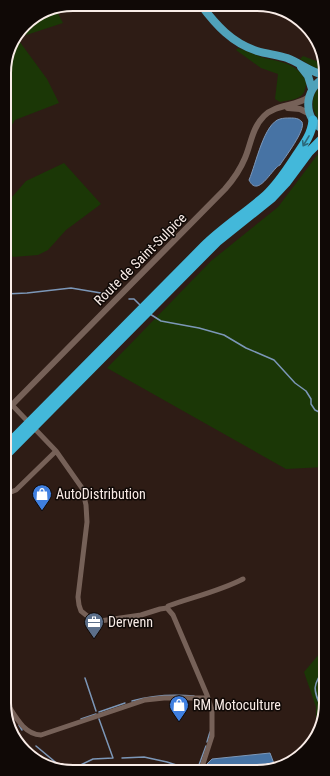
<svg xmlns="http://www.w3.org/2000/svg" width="330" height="776" font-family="'Roboto Condensed',sans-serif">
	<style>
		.green { fill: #1b3706 }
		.water { fill: #4773a4; stroke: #7c97b8 }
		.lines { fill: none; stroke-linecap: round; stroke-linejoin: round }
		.stream { stroke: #7c97b8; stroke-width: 1.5 }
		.minor { stroke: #766158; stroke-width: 5 }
		.tertiary { stroke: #766158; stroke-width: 6 }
		.primary { stroke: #50a2ba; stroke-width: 8 }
		.trunk { stroke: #43b8da; stroke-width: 9 }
		.oneway { stroke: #2c697b }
		.labels { text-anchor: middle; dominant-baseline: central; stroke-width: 3; stroke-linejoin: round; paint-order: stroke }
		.street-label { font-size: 14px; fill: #f9ece7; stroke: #100906 }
		.poi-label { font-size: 14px; fill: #f9ece7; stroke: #100906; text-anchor: start }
		.rim { fill: none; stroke: #f9ece7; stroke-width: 2 }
	</style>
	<rect width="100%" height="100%" fill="#2e1c15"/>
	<path class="green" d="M56,10L63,23L17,38L47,79L59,103L15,120L4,138V68L11,42L27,21Z
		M238,48C246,51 254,54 261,57C277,62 292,61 302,75C306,79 307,84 305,89C303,100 289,100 280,102L275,99L278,74L261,68L236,50Z
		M303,56L324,64V70L317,69L300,59Z
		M324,83V124C309,113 309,94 324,83Z
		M324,146L325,467L286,469L107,368L211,261L278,207Z
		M64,163L101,204L66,230L48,250L38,255L13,257L5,248V205L26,181Z
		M325,647L326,708L316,732V707L304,672Z"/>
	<path class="water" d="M290,118C294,118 299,118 302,122C306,130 285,157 280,165C272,168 258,199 249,180C256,164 264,123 280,119C283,118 287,118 290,118Z
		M270,753L276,769L275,770L207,769V764L212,759Z"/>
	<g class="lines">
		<path class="stream" d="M5,294L27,293L71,288L107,294
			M129,299H134L140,305
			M150,314L161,321L199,328L224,335L246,348L274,360L295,383L306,391L311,399V404L315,410L323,414H325
			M85,678L96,711
			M132,701C153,695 172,694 194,696
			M99,712L125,703
			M323,714V712C313,689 311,687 326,666
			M81,719L96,714
			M19,725L22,730
			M207,742L210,732
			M36,746L66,771
			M122,758L144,757L167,762L192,770
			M199,765L206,746
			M68,771L93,759L113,758L99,719"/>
		<path class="minor" d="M12,405L56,451L82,488L86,505L87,522L78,597L79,605L81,611L91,619L100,621L141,615L160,609L167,608L168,606C193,597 220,591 243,579
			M6,494L16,490L56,451
			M167,608L173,615L207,695L212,710V736L201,770
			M6,702C15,715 23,734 41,735L145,700L164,698H208
			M102,771L134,768L148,770"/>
		<path class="tertiary" d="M288,108L300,109L310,114
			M5,412L225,189C233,180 240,170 245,158C251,144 252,128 264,116C276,104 295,107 309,97"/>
		<path class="primary" d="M201,5C216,25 232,43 257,51C267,54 278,55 287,58C300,63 311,72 324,75
			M301,67L308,76L312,89
			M324,78C304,90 302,118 324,130"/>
		<path class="trunk" d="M5,447L204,246C223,227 246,213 266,195C279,183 288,168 298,153C305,143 312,133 313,120
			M5,456L217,242L272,198L286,183L309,152L324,137"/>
	</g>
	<defs><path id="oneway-shaft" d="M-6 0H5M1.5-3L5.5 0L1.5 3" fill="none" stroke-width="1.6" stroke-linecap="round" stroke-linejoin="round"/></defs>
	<use class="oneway" href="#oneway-shaft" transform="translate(306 141) rotate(121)"/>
	<defs>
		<symbol id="shop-pin" viewBox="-11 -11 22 30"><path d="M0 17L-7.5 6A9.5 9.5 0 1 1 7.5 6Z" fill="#3f7fe0" stroke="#100906"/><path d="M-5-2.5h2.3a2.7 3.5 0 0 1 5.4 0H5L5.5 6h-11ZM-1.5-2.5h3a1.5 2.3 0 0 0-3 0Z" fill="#fff"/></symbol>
		<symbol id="office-pin" viewBox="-11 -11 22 30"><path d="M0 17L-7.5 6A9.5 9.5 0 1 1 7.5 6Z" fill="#5c6f8a" stroke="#100906"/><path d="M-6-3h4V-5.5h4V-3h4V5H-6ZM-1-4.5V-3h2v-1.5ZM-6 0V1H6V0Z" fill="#fff"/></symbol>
	</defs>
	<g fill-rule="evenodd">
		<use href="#shop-pin" x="31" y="483" width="22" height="30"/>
		<use href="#office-pin" x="83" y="611" width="22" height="30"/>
		<use href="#shop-pin" x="168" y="694" width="22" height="30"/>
	</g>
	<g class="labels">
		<g class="street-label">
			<text transform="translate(140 259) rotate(-45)">Route de Saint-Sulpice</text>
		</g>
		<g class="poi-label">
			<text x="56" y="494">AutoDistribution</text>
			<text x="108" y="622">Dervenn</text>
			<text x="193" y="705">RM Motoculture</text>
		</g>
	</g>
	<path d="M0 0H330V776H0ZM73 11H257A62 62 0 0 1 319 73V703A62 62 0 0 1 257 765H73A62 62 0 0 1 11 703V73A62 62 0 0 1 73 11Z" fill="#100906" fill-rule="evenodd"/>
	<path class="rim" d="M73 11H257A62 62 0 0 1 319 73V703A62 62 0 0 1 257 765H73A62 62 0 0 1 11 703V73A62 62 0 0 1 73 11Z"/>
</svg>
